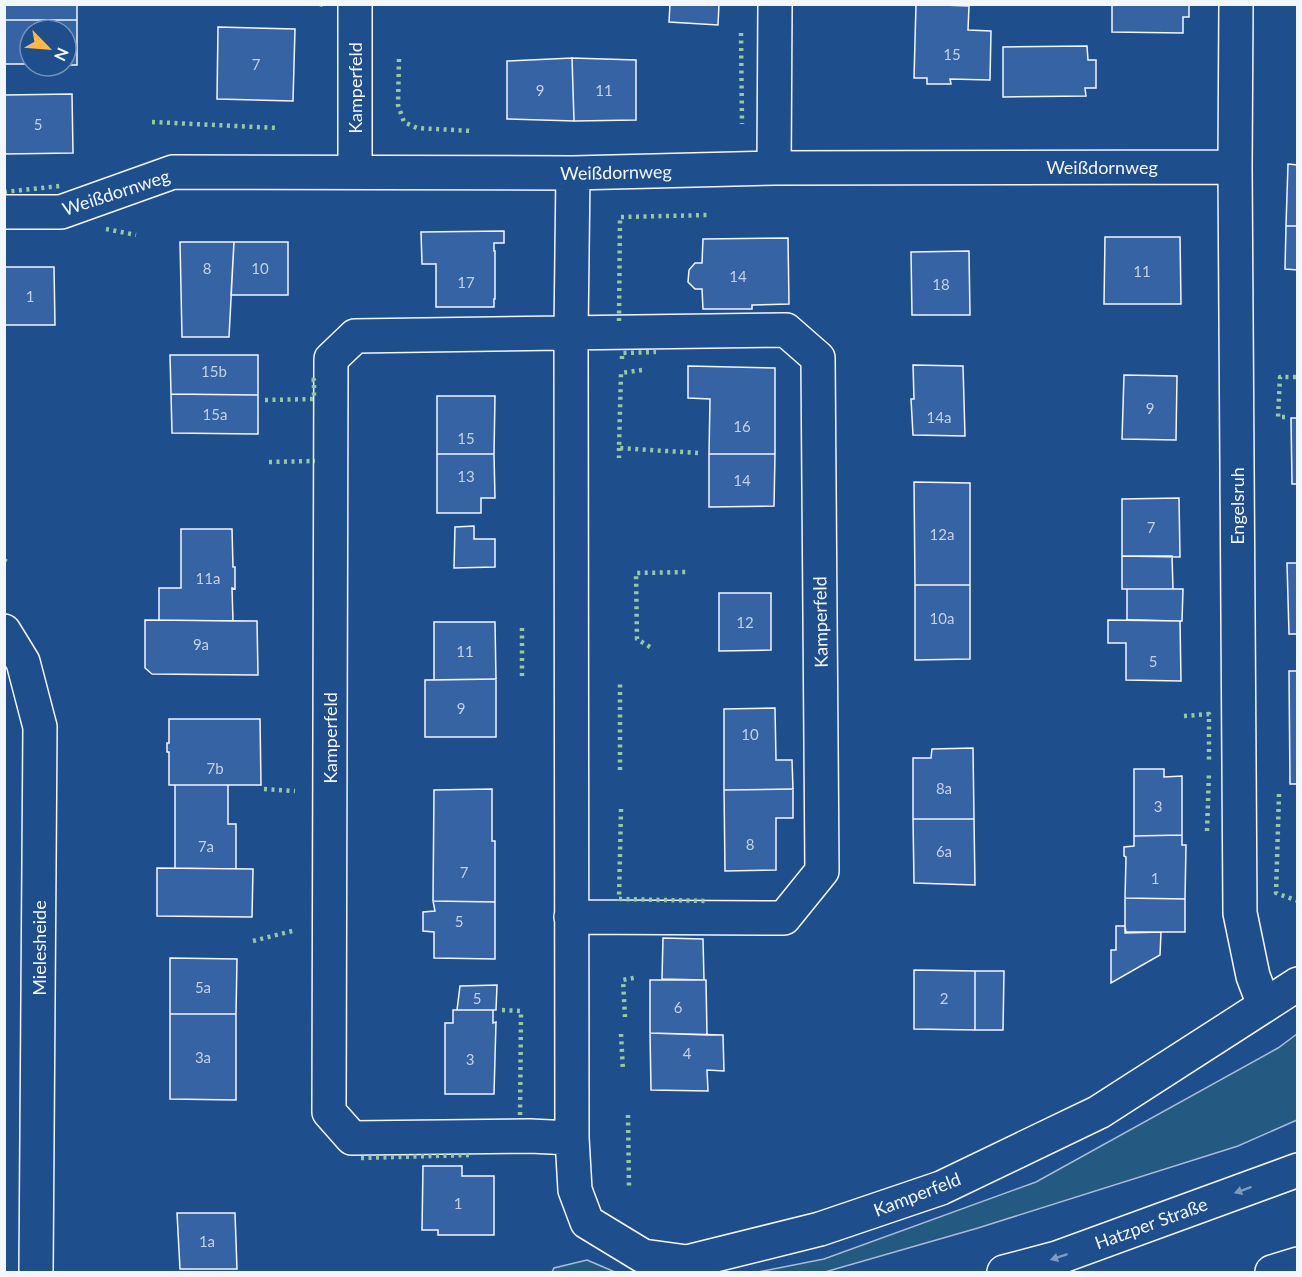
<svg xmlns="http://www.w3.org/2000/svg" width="1302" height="1277" font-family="Lato,sans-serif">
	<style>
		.green { fill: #245a82; stroke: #a8bbd7; stroke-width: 1.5 }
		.building { fill: #3563a3; stroke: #f2f6ff; stroke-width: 1.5 }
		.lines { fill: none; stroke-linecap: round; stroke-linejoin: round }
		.minor-casing { stroke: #f2f6ff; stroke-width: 36 }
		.secondary-casing { stroke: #f2f6ff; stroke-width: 36 }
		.minor { stroke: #1f4e8c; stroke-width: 33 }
		.secondary { stroke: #1f4e8c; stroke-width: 33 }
		.hedge { stroke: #97c8a6; stroke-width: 4.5; stroke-dasharray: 3 4.5; stroke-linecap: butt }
		.oneway { fill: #7e9ac0 }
		.labels { text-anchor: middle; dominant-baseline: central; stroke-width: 4.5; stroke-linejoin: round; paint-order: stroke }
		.number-label { font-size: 15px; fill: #c3d1e8 }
		.street-label { font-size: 18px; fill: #f2f6ff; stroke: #1f4e8c }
	</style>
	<rect width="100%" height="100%" fill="#1f4e8c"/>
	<path class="green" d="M1297,1034V1120L1238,1146L978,1228L825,1272H758L824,1259L1036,1182L1278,1048Z
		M587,1260L615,1272H552L554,1268Z"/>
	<path class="building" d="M4,4H77V20H4Z
		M670,4H719L718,25L669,22Z
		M916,4L969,6L968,30L991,31L990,80L950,79L951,84H927V78H914Z
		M1112,4H1189V17H1183V33L1112,32Z
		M4,20H77V65H66V30H30V64H4Z
		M218,27L295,29L293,101L217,99Z
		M1087,46L1088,60H1096V88H1085L1086,96L1003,97V47Z
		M572,58L574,121L507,119V61Z
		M572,58L636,60V120L574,121Z
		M72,94L73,153L4,154V95Z
		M1288,164L1298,165V226H1286Z
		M1286,226H1298V270L1285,269Z
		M504,231V243H494V251H495V299H494V307H436V264H422L421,232Z
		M1105,237H1180L1181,304H1104Z
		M788,238L789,304L752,305V309H703L702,289H695L688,282L689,270L695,263H702L703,239Z
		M180,242H234L229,337H182Z
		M234,242H288V295H231Z
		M969,251L970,315H912L911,252Z
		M4,267H54L55,325H4Z
		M170,355H258V395L171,394Z
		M913,365L963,366L965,436L913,435L911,399H914Z
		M688,366L775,368V454H709L710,399L688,398Z
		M1124,375L1177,376L1176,440L1122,439Z
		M171,394L258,395V434L172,433Z
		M437,396H495L494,454H437Z
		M1291,418H1298V484H1292Z
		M437,454H494L495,498H481V513H437Z
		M709,454H775L774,506L709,507Z
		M914,482L970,483V585H915Z
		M1179,498L1180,557L1122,556V499Z
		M474,526V539H495V567L454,568L455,527Z
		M181,529H232L233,567H235V589L232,588L233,621L159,620V588H181Z
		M1122,556H1172L1173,589H1122Z
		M1287,563H1298V634H1289Z
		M915,585H970V659L915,660Z
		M1127,589H1183L1182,621L1127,620Z
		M719,593H771V650L719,651Z
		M145,620L257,621L258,675L152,674L145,668Z
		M1108,620L1180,621L1181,681L1126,680V643H1108Z
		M434,622H495L496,679L434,680Z
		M1289,671H1298V784H1290Z
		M496,679V737H425V680Z
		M775,708L776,760H792L793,789L724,790V709Z
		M169,719H260L261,785H169V752H167V743H169Z
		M973,748L974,819H913V758H931L932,749Z
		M1134,769H1164V777L1182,776V835L1134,836Z
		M175,785H228V824H236V869L175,868Z
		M492,789V841H495V902L433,901L434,790Z
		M793,789V818H776V870L725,871L724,790Z
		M913,819H974L975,885L914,883Z
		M1182,835V845H1186L1185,899L1125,898L1126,857L1124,856V847L1134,846V836Z
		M157,868L253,869L252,917L157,916Z
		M1125,898L1185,899V932H1126L1125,926Z
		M433,901L495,902V959L434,958V932L423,931V912L435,911Z
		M1116,926H1125V933L1161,932L1160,955L1111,983V950H1116Z
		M663,938L703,939L704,980L662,979Z
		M170,958L237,959L236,1014H170Z
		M914,970L975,971V1030L914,1029Z
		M975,971H1004L1003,1030H975Z
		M650,980H706L707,1035L650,1033Z
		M497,985L496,1010H457L460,986Z
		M453,1010H493V1023L496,1022L494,1094H445V1023H453Z
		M170,1014H236V1100L170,1099Z
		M650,1033L723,1035L724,1071L707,1070L708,1091L651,1090Z
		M423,1166H462V1176H494V1235H438V1230H422Z
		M177,1213H235L237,1269H180Z"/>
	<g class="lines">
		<defs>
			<path id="minor" d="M355,4V172
				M1236,4L1235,167L1240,913L1253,976L1264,1005
				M774,168L775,4
				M573,173L571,333L572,1138L575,1190L587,1222L643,1256L687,1262L820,1229L941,1188L1099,1112L1298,984
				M4,212H61L173,172L573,173L774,168L1235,167
				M4,631L23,662L40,727L36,1272
				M571,917L784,918L822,871L818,358L786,330L355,336L331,359L329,1112L352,1138L530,1136L572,1138"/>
			<path id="secondary" d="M1004,1272L1057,1258L1298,1170
				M1272,1272L1298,1264"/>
		</defs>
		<use href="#minor" class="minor-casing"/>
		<use href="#secondary" class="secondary-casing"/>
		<use href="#minor" class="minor"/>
		<use href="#secondary" class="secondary"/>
		<path class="hedge" d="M320,4L327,6
			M741,33L742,124
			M399,59L398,105L404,122L417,128L472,131
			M152,122L278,128
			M4,192L60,186
			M106,229L136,235
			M619,321L620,217L709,215
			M622,359V353L656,352
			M642,370L621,373L619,448L698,453
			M265,400L314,399V380H311
			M1285,417H1278L1280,377H1298
			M619,448V458
			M269,462L315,461
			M4,560L10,564
			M522,628V678
			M650,647L637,639L636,573L688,572
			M1184,716L1209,714V763
			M620,770V684
			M264,789L295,791
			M1279,794L1276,893L1298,901
			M621,809L619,899L709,901
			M1207,831L1209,773
			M253,941L296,930
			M502,1010L521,1011L520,1120
			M625,1017L623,980L638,977
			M621,1034L623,1071
			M628,1115L629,1186
			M361,1158L471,1155"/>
	</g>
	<defs><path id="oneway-solid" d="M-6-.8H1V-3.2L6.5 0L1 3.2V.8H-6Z" transform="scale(1.5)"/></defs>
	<g class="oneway">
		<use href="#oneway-solid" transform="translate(1243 1190) rotate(160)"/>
		<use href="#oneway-solid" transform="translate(1059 1257) rotate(162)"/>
	</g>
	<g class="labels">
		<g class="number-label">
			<text x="952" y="54">15</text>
			<text x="256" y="64">7</text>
			<text x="540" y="90">9</text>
			<text x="604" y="90">11</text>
			<text x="38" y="124">5</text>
			<text x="207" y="268">8</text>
			<text x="260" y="268">10</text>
			<text x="1142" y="271">11</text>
			<text x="738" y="276">14</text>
			<text x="466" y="282">17</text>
			<text x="941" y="284">18</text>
			<text x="30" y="296">1</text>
			<text x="214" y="371">15b</text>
			<text x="1150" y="408">9</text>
			<text x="215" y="414">15a</text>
			<text x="939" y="417">14a</text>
			<text x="742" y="426">16</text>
			<text x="466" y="438">15</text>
			<text x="466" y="476">13</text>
			<text x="742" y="480">14</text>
			<text x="1151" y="527">7</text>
			<text x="942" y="534">12a</text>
			<text x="208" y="578">11a</text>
			<text x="942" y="618">10a</text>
			<text x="745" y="622">12</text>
			<text x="201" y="644">9a</text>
			<text x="465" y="651">11</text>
			<text x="1153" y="661">5</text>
			<text x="461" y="708">9</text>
			<text x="750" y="734">10</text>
			<text x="215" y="768">7b</text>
			<text x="944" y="788">8a</text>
			<text x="1158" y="806">3</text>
			<text x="750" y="844">8</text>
			<text x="206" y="846">7a</text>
			<text x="944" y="851">6a</text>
			<text x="464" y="872">7</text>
			<text x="1155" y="878">1</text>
			<text x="459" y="921">5</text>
			<text x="203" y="987">5a</text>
			<text x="477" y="998">5</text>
			<text x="944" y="998">2</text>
			<text x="678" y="1007">6</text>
			<text x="687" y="1053">4</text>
			<text x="203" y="1057">3a</text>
			<text x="470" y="1059">3</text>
			<text x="458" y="1203">1</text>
			<text x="207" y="1241">1a</text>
		</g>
		<g class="street-label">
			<text transform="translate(355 88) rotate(-90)">Kamperfeld</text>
			<text x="1102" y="167">Weißdornweg</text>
			<text transform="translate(616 172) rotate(-1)">Weißdornweg</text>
			<text transform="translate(116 192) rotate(-18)">Weißdornweg</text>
			<text transform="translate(1237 506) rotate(-90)">Engelsruh</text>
			<text transform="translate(820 622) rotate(-91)">Kamperfeld</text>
			<text transform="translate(330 738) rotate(-90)">Kamperfeld</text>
			<text transform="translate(39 948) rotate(-90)">Mielesheide</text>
			<text transform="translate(917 1194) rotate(-21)">Kamperfeld</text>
			<text transform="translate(1151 1223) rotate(-20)">Hatzper Straße</text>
		</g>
	</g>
	<rect width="1302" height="1277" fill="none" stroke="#f2f6ff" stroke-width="12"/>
	<g transform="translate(48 48) rotate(115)"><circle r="28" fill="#1f4e8c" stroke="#7391ba" stroke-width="1.5"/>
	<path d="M0-4.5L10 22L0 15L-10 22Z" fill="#ffb74d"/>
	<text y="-9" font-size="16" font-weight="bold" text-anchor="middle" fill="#f2f6ff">N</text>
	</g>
</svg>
